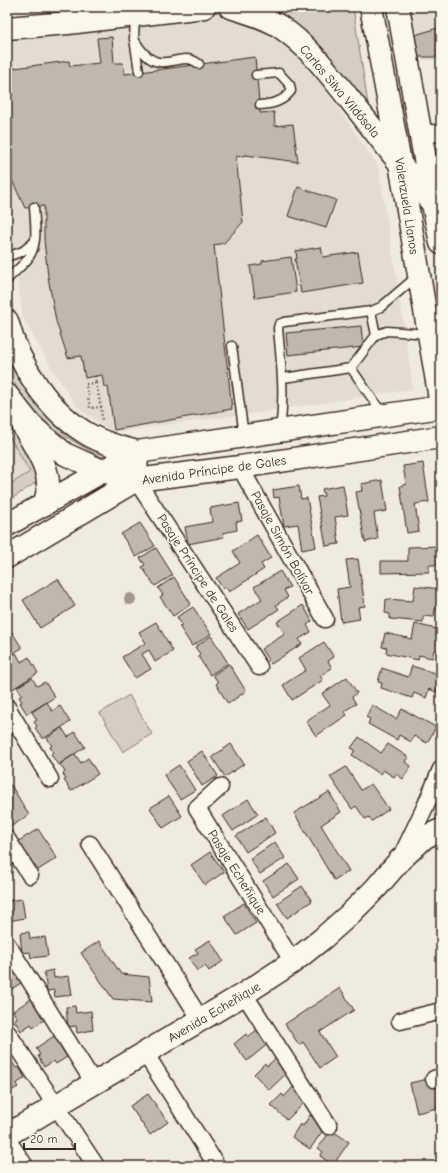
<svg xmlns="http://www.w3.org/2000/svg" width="448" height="1173" font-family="'Comic Neue',sans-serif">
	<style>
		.built { fill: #e2dcd1 }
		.green { fill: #d5cec3; stroke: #887c70 }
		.building { fill: #c0b8ad; stroke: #3b2a1e }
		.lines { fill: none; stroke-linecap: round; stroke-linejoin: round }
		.lane-casing { stroke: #3b2a1e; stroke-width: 11 }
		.street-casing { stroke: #3b2a1e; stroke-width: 19 }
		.secondary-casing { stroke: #3b2a1e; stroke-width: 25 }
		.primary-casing { stroke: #3b2a1e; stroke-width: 25 }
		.path { stroke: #3b2a1e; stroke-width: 2.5; stroke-dasharray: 1 3; stroke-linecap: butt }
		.lane { stroke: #fbf7ec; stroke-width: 8 }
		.street { stroke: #fbf7ec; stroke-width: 16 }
		.secondary { stroke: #fbf7ec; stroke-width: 22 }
		.primary { stroke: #fbf7ec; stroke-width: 22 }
		.tree { fill: #a2978c }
		.labels { text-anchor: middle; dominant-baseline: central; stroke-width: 3.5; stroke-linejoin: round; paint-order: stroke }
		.street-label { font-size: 13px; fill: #3b2a1e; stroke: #fbf7ec }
	</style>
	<rect width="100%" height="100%" fill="#f0ebe0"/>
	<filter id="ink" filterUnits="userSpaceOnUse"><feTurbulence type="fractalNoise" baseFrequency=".025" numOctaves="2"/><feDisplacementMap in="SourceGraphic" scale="8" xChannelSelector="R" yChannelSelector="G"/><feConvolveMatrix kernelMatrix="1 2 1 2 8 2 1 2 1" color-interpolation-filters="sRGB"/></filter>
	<g filter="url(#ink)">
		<path class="built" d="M407,7H441V60H417Z
			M221,13L262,28L304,59L378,166L396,274L413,389L249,414L113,432L78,408L54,372L23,318L7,198V37Z
			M7,416L41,479L7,502Z"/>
		<path class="green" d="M320,7H353L369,111L272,15Z
			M7,343L99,447L111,457L104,458L90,451L51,428L24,400L7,371Z
			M7,416L30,455L41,479L7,502V486L30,472L7,433Z
			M129,695L152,734L123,752L100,713Z"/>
		<path class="building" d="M441,27V57H418L415,35Z
			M112,37L114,63H123L125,74L255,57L260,113L274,112L275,126L293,124L298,162L246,155L236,157L243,222L224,243L214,245L232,409L114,430L108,387H104L102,375L85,378L81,356L68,358L56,321L48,277L44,240V206L25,208L10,176L7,153V69L69,61L70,66L100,63L97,38Z
			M298,187L336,200L326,228L288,216Z
			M321,247L323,257L358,252L363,283L301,293L295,259H297L296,251Z
			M291,257L296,292L255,298L250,266L262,264V261Z
			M361,326L363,347L288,355L286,333Z
			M423,463L429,502L415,504L419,531L407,533L400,486L406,484L403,466Z
			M382,480L387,511L374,513L378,539L365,542L356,492L362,491L361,484Z
			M343,485L348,515L335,517L339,544L326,546L317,497L324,496L322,489Z
			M299,486L301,499L307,498L316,547L302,550L298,524L284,526L279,497L274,498L273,490Z
			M239,503L242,521L236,522L237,530L223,533L224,537L188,544L185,527L212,522L210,508Z
			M140,523L155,546L136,557L121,534Z
			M257,535L271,558L261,564L264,569L229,592L226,587L223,589L216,578L240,563L233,551Z
			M441,546V565H429V572L381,573V561H408V547Z
			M156,548L173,575L155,586L142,567L145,565L140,558Z
			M358,559L365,606L358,607L360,619L341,622L337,589L350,587L346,560Z
			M280,571L290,587L284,590L288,597L276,605L279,609L248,629L238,614L262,599L254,587Z
			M174,577L191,604L173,616L160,597L163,595L158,588Z
			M58,579L75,606L40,628L23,600Z
			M415,586L441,589V609H435L434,617L423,616V622L390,619V614L385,613L386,599L413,601Z
			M303,605L312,621L307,625L311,632L299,639L302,644L271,664L261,649L285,634L277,622Z
			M193,607L211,634L192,646L179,626L182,625L177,617Z
			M156,622L173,651L155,662L149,650L142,654L151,669L135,678L122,657L146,643L139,632Z
			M415,624L441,630V651L434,650L432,658L419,655L418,660L386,653L387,648L382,647L385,633L412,639Z
			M12,632L22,648L7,657V636Z
			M211,636L228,663L210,675L198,656L200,654L195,647Z
			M324,642L334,657L328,661L332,668L320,676L323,680L292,700L283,685L306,670L299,658Z
			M16,653L21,662L29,657L38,673L11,690L7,683V659Z
			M229,664L246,691L228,704L216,684L218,682L213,675Z
			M412,666L441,675L436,692L429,689L426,698L414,693L412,698L381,688L382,683L378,682L382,668L408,677Z
			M347,677L357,693L352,697L356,704L344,711L347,715L316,736L306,721L330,705L322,694Z
			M32,678L37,686L45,682L55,697L27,714L20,703L22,702L19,697L22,695L17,687Z
			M47,702L52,711L60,706L70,722L43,739L35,728L37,726L34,722L37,720L32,712Z
			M372,705L396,719L402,709L436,727L427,743L414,736L411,742L399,735L397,740L368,724L370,719L366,717Z
			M62,728L68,737L75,732L85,747L58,765L51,754L53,752L50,747L52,746L47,738Z
			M359,737L381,753L388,744L408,757L405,762L411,766L403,779L396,774L394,777L383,770L380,774L352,755L355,750L351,748Z
			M231,744L244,764L225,777L212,757Z
			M202,751L218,776L202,786L187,761Z
			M75,754L81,763L88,758L98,774L71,791L64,780L66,779L63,774L65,772L60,764Z
			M179,765L195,790L180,799L164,775Z
			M346,767L361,790L371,784L389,809L372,821L369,817L365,819L356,806L352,809L330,777Z
			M11,785L29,815L7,829V787Z
			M329,792L341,812L321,825L349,871L334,880L294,813Z
			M169,796L182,816L163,828L150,808Z
			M248,799L258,814L233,831L223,816Z
			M266,817L275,833L246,852L236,836Z
			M38,829L57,858L35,872L17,842Z
			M275,842L285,858L260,874L250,859Z
			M210,852L224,872L205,885L191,865Z
			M289,864L299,879L273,896L263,881Z
			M302,886L312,901L287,918L277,903Z
			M22,899L25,918L8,921L7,901Z
			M244,903L256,923L237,935L224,916Z
			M29,932L30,939L45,937L48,956L31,958L30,952L22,953L20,933Z
			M210,940L223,961L209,971L205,966L197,971L189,958L198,953L195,949Z
			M99,941L121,974L149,977L152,1002L113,999L81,953Z
			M8,962L21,983L10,990L7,988V963Z
			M53,970L54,978L69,976L72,995L55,997L54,990L47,991L44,972Z
			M340,988L354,1010L320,1032L336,1057L320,1068L303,1042L299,1045L285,1024Z
			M31,999L44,1020L33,1028L31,1024L21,1031L14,1020L17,1018L13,1011Z
			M75,1006L76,1013L91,1011L93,1030L77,1033L76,1026L68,1027L66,1007Z
			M258,1029L269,1043L247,1061L234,1044L246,1034L248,1037Z
			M54,1036L67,1057L56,1064L54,1061L44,1067L38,1056L40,1055L36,1048Z
			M277,1057L290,1070L269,1090L254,1074L265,1063L267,1066Z
			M12,1062L16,1068L19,1067L25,1078L16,1084L18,1087L7,1093V1065Z
			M432,1078L441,1084V1107L417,1113L410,1083Z
			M293,1087L307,1100L287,1120L271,1105L282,1094L284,1097Z
			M148,1094L168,1122L150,1135L130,1106Z
			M310,1115L326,1126L310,1149L292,1137L300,1124L303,1126Z
			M331,1130L349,1142L333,1165L320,1156L323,1152L318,1148Z"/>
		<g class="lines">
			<defs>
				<path id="lane" d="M135,17L134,39L139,71
					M134,39C160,85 178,46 199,64
					M256,75L279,73L290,85L291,91C283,102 272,104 260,105
					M7,257L23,251L34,242
					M7,280C13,273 21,267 27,260C39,245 35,225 34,207
					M371,311L376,335
					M232,346L244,436
					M351,368L382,413
					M283,378L351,368L376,335L387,331L428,334
					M280,430C285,395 281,363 278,328L279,324L284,322L371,311L381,307L416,277"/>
				<path id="street" d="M421,132L441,134
					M240,467L325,619
					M136,480L259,667
					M7,707L50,779
					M220,787L197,808L293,962
					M7,839L30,875
					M90,844L201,1020
					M403,853L425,807L441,769
					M7,944L94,1083
					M244,994L329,1126
					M400,1021L441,1011
					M7,1032L96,1166
					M145,1053L217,1166
					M434,1079L441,1077
					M7,1139L25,1166"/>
				<path id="secondary" d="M230,7C247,12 264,17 279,26C311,47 334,80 358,110C383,142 407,173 433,204L441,210
					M371,7L400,163L441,405
					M398,7L433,204L441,243
					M7,28L68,23L204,7
					M7,525L137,452
					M7,557L136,480L137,452
					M7,1135L244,994L293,962L322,939L350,914L376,888L400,860L425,837L441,830"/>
				<path id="primary" d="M7,321C19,366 49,413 91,436C106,444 121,448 137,452L441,407
					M7,395L30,424L43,436L65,454L102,471L136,480L240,467L441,437
					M23,425C32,443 49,465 48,486C48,492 46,498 45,504"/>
			</defs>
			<use href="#lane" class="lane-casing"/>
			<use href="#street" class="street-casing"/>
			<use href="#secondary" class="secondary-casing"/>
			<use href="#primary" class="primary-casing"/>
			<path class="path" d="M95,376L96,383L86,384L90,408L101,407L102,420
				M96,383L101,407"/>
			<use href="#lane" class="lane"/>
			<use href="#street" class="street"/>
			<use href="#secondary" class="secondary"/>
			<use href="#primary" class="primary"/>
		</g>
		<circle class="tree" cx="130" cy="599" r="6"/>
	</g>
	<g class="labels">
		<g class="street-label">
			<text transform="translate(340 91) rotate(50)">Carlos Silva Vildósola</text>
			<text transform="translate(407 206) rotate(81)">Valenzuela Llanos</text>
			<text transform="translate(214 470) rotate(-8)">Avenida Príncipe de Gales</text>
			<text transform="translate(283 543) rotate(61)">Pasaje Simón Bolívar</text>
			<text transform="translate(198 573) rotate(57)">Pasaje Príncipe de Gales</text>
			<text transform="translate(237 872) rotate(58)">Pasaje Echeñique</text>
			<text transform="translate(214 1012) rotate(-31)">Avenida Echeñique</text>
		</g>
	</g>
	<rect width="448" height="1173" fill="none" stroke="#fbf7ec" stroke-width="24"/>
	<rect x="12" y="12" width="424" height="1149" fill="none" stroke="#3b2a1e" stroke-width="1.5" filter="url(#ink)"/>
	<path d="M24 1143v6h51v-6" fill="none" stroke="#3b2a1e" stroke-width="2"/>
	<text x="30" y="1143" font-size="12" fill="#3b2a1e" stroke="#fbf7ec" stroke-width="3" paint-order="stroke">20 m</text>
</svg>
